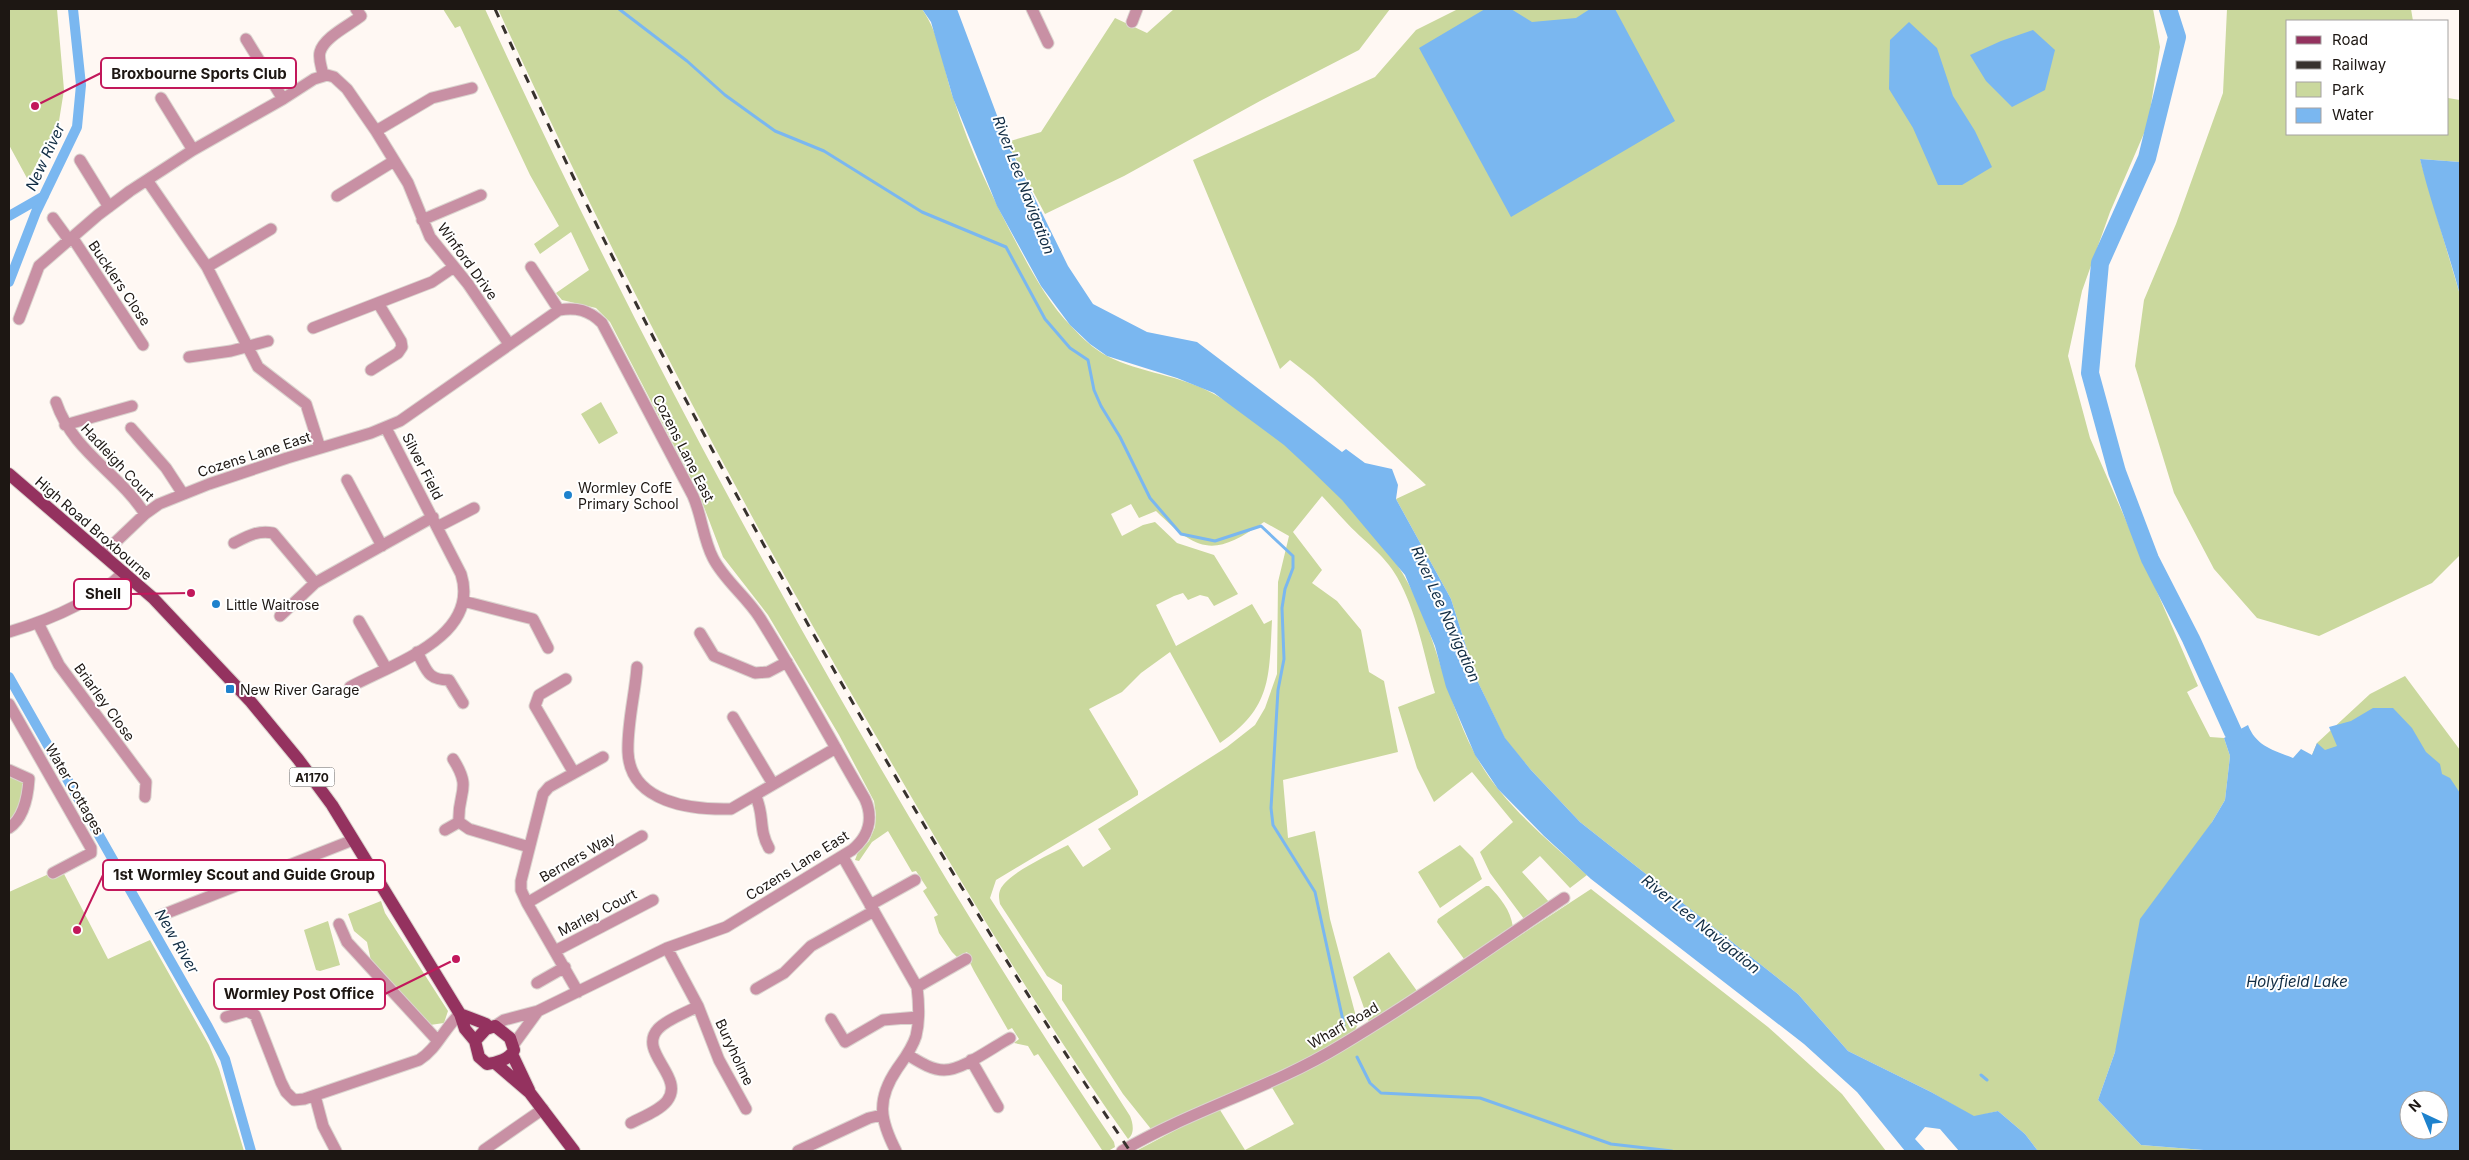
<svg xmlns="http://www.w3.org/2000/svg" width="2469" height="1160" font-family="Inter,sans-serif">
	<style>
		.green { fill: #cad89d }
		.water { fill: #7ab7f0; fill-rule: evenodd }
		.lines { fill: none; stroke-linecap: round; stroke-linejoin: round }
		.stream { stroke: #7ab7f0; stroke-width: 3 }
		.canal { stroke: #7ab7f0; stroke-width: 10 }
		.river { stroke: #7ab7f0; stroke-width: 18 }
		.minor-casing { stroke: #dbd4cf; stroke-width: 13 }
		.primary-casing { stroke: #dbd4cf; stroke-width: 14 }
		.minor { stroke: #c890a4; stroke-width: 11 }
		.primary { stroke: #94325f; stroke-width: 12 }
		.rail { stroke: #38322e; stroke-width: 3; stroke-dasharray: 9 9; stroke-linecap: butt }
		.poi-dot { fill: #1e82cd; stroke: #fff; stroke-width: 2 }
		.labels { text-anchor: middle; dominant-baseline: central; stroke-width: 4; stroke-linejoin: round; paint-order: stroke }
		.shield { fill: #fff; stroke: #615d5a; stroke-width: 1 }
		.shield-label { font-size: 12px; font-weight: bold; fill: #1d1713 }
		.street-label { font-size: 14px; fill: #1d1713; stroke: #fff }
		.poi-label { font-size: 14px; fill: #1d1713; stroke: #fff; text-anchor: start }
		.water-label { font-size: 15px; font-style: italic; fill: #122d44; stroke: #fff }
		.leader { fill: none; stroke: #c2185b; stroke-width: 2 }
		.callout-dot { fill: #c2185b; stroke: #fff; stroke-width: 2 }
		.callout { fill: #fff; stroke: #c2185b; stroke-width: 2 }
		.callout-label { font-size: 15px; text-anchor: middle; font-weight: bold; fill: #1d1713 }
	</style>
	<rect width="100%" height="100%" fill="#fff8f3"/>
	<path class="green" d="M9,9H57L64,90L59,121L28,180L9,145Z
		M443,9H485C591,240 708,466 834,687C922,842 1014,994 1114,1142L1115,1147C1110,1150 1108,1152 1102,1150L1038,1054L1034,1056L1028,1046L1014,1043L1019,1039L1012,1028L1008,1030L974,971L970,963L972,962L967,952L957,957L952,952L939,933L934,917L938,915L923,891L927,888L916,871L912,872L888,831L872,842L859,861L855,860L858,852L869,841L875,827L876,815L874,801L839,735L768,615L723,557L699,494L610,322L596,308L562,300L556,293L589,270L571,232L540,254L534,244L559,226L530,175L460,26L455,28Z
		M498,9H922C941,36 943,69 954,100C970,151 993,199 1018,246C1033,274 1049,304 1072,327C1082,338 1094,349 1107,356C1140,373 1181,375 1214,394C1277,429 1342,495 1387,551C1434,609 1440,689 1475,754C1500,802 1547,839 1587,875L1570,888L1540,856L1522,872L1549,902L1524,919L1490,873L1480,852L1513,822L1472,772L1434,802L1417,768L1398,707L1435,693C1424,655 1417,612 1397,577C1385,555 1362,540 1345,521C1337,513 1330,504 1322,496L1293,532L1322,570L1312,583L1337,601L1361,630L1369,672L1384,681L1398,752L1283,780L1288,838L1315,831L1330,919L1358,1024L1355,1030L1295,1066L1151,1129L1123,1094L1062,1000V985L1047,976L1000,904C999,898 998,894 1001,888C1010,872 1051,854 1068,845L1083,867L1111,849L1098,829L1227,747L1255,725L1265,708L1277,674L1278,582L1289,536L1264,522C1214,557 1199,553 1156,511L1139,518L1131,504L1111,514L1122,536L1143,525L1155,522L1177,543L1214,555L1238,594L1214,606L1208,597L1200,595L1188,600L1183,593L1174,596L1156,605L1176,646L1252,604L1264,624L1272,620C1269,677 1272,708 1220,743L1170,652L1141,673L1122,692L1089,709L1138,791V795L996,880L990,898L1130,1116C1133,1123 1135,1134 1128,1139C1036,1010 955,873 876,736C738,500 612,258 498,9Z
		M1174,9H1390L1359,50L1260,101L1124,176L1045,214L1007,142L1041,132L1115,18L1147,33Z
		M1458,9H2153L2160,47L2148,124L2110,212L2082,291L2068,356L2090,438L2198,686L2187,692L2210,737L2224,738L2230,756L2225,800L2212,822L2115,1052L2098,1100L2141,1145L2216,1151H2038L2025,1134L1998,1111L1974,1117L1931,1092L1848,1051L1798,994L1580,822L1531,770L1505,739L1476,678L1451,599L1396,499L1426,485L1313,378L1290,360L1280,369L1193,160L1375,77L1416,30Z
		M2227,9H2411L2413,21H2288V134H2448V98L2460,100V162L2420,159L2460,295V555L2432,583L2319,636L2257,618L2214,569L2174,493L2135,366L2144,300L2176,224L2223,93Z
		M601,402L618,433L599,444L581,414Z
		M2405,676L2460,750V813L2341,748L2312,755L2317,743L2370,694Z
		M9,774L17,777L24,783L18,814L9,825Z
		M1460,845L1473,858L1482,879L1440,908L1418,872Z
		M63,872L108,959L150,940L209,1045L219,1069L244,1151H9V892L51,873Z
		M1486,886H1489C1501,899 1510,909 1513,927L1464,959L1437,922L1438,919Z
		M1591,889L1768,1027L1842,1094L1886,1151H1136L1187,1124L1220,1110L1245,1150L1294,1124L1271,1086L1369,1034Z
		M381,901L385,913L448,1011L444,1023L430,1025L371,961L367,942L354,931L348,914Z
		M328,921L340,965L320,971L316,970L304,930Z
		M1389,952L1417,991L1369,1022L1353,977Z"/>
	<path class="water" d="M922,9H957L1007,142L1068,266L1093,304L1147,332L1197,342L1342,452L1346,449L1365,463L1392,469L1398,485L1396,499L1451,599L1476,678L1505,738L1531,770L1580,822L1798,994L1848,1051L1931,1092L1974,1116L1998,1111L2025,1134L2038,1151H1959L1940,1129L1925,1127L1915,1139L1926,1151H1905L1857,1092L1804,1044L1591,879L1544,836L1498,789L1475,755L1457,713L1446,687L1435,646L1405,575L1342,500L1311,470L1284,445L1214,393L1177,378L1107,356L1090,344L1070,325L1041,286L997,206L953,98L931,22Z
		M1485,9H1511L1532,22L1576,18L1590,9H1615L1675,121L1511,217L1419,48Z
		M1909,22L1937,48L1953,96L1975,131L1992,167L1962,185H1938L1913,128L1889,89L1890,40Z
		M2033,30L2055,50L2045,90L2012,107L1986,81L1970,55L2001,41Z
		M2420,159L2460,162V295C2448,249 2431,205 2420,159Z
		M2373,708H2393L2412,728L2426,752L2440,764L2442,774L2450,778L2460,793V1151H2216L2141,1145L2098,1100L2115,1052L2140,919L2212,822L2225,800L2230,756L2224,738L2248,725C2256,746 2273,750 2293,758L2301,749L2312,755L2317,743L2325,750L2337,746L2329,727L2351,721ZM2409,1100H2439V1130H2409Z"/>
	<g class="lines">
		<path class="stream" d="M619,9L687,61L725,95L775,131L824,151L922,212L1006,247L1045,319L1070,348L1088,360L1094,390L1101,406L1120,437L1150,498L1181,534L1215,541L1261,526L1293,556V568L1285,589L1282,608L1284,659L1278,690L1271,808L1273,825L1315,892L1344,1025
			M1357,1057L1370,1083L1381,1093L1480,1098L1611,1144L1672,1151
			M1981,1075L1987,1080"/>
		<path class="canal" d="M9,216L44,196
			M9,282L36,212L77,127L81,85L73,9
			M9,677L208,1027L225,1059L251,1151"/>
		<path class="river" d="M2168,9L2177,37L2147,158L2100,263L2090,373L2117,472L2150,559L2191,639L2233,732"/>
		<defs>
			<path id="minor" d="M1032,9L1048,43
				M1132,22L1137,9
				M246,39L283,99
				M323,75C322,68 318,59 320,52C324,37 350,25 361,16L356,9
				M161,98L193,150
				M376,131L432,98L472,88
				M80,160L109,207
				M147,180L207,267L258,367L306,404L320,448
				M337,196L394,161
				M53,218L69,240
				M422,220L481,195
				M72,237L143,345
				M207,267L271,229
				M531,267L559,310
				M19,319L39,266L98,215L130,191L193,150L283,99L314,79L327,75L334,77L347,89L376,131L408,183L430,237L468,284L509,344
				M313,328L432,282L454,267
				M189,357L231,351L268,341
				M371,370L398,353L402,347L401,341L378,303
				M56,402C73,452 118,472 145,514
				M65,425L132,406
				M131,428L166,468L183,494
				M347,480L382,546
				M437,527L474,508
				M234,543C248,536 258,530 273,533L315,583
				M103,554L145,514L159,504L209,484L287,458L371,433L400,421L559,310C576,307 589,310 602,323L693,496C702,516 703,539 713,558C724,580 746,596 760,618C797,677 830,739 865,799C874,819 868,837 852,850L726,927L667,948L538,1011L504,1020L495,1026
				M463,601L533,619L548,648
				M280,616L315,583L433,517
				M359,621L386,668
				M38,623L59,665L146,782L145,797
				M9,632C49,620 94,602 124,572
				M700,633L714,656L755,673L768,672L787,662
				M417,652C427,670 427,680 449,680L463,703
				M637,667C635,695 627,724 628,752C630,803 692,810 731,809L836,748
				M566,679L539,695L535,706L574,773
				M350,687C392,664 481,637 461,574L386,428
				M9,704L91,848V853L53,873
				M733,717L773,784
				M453,759C473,790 457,792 459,822L469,829L529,847
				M9,770L29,779C28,795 24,818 9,828
				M755,795C765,814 758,829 769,848
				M445,830L459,822
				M843,857L917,987C919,1003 920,1020 916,1036C912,1049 904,1059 897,1069C876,1100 880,1120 896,1151
				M527,903L642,836
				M870,905L915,880
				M162,915L353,840
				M339,924L347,942L438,1041
				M667,948L698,1006L719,1060L746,1109
				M555,951L653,900
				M537,983L565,967
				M917,987L966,959
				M756,989L784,973L811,946L874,911
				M578,992L527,903L521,890V881L543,794L549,787L603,757
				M226,1017L247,1011L255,1015L281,1082L286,1092L294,1100L304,1099L419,1060C437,1049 444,1028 460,1014
				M831,1019L845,1042L883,1020L918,1017
				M514,1044L538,1011
				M908,1055C918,1061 931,1070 944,1070C963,1070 993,1047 1010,1038
				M971,1060L998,1107
				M315,1096L323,1126L336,1151
				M631,1123C642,1117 659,1111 667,1101C686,1077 637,1052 658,1029C667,1019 686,1013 698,1006
				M484,1150L543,1109
				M798,1151L869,1118L882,1115
				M1122,1151C1192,1110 1271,1088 1340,1046C1417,1000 1490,948 1564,898"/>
			<path id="primary" d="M9,474L153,598L251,702L298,759L332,805L460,1014L465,1029L475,1041
				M460,1014L486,1024V1029
				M495,1026L510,1038L514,1050C510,1059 497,1063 487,1064L479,1057L475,1041L486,1029Z
				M512,1054L529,1090
				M495,1063L530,1093L574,1151"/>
		</defs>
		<use href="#minor" class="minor-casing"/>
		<use href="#primary" class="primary-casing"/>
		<use href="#minor" class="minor"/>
		<use href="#primary" class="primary"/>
		<path class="rail" d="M495,9C591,223 699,431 814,635C914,811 1017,984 1130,1151"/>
	</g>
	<g class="poi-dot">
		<circle cx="568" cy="495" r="5"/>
		<circle cx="216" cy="604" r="5"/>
		<rect x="225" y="684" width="10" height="10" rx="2.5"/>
	</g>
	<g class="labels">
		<rect class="shield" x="289.5" y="767.5" width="45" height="19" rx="4"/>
		<g class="shield-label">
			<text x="312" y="777">A1170</text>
		</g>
		<g class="street-label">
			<text transform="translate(468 261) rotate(54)">Winford Drive</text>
			<text transform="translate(120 283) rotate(56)">Bucklers Close</text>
			<text transform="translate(684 448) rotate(63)">Cozens Lane East</text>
			<text transform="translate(254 454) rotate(-18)">Cozens Lane East</text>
			<text transform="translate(118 462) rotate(47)">Hadleigh Court</text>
			<text transform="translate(423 466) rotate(63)">Silver Field</text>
			<text transform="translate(94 528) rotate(41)">High Road Broxbourne</text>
			<text transform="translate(105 702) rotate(54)">Briarley Close</text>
			<text transform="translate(75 789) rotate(60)">Water Cottages</text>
			<text transform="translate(577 857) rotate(-30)">Berners Way</text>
			<text transform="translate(797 865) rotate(-32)">Cozens Lane East</text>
			<text transform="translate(597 912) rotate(-27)">Marley Court</text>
			<text transform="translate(1343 1025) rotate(-30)">Wharf Road</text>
			<text transform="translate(735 1052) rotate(65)">Buryholme</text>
		</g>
		<g class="poi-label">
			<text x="578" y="487">Wormley CofE<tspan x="578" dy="16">Primary School</tspan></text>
			<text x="226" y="604">Little Waitrose</text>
			<text x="240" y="689">New River Garage</text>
		</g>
		<g class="water-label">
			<text transform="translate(45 157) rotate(-65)">New River</text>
			<text transform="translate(1024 185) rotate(69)">River Lee Navigation</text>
			<text transform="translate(1446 614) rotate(66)">River Lee Navigation</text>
			<text transform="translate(1701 924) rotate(39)">River Lee Navigation</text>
			<text transform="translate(177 941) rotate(60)">New River</text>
			<text x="2297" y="981">Holyfield Lake</text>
		</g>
	</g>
	<path class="leader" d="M35 106L101 73M191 593L131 594M77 930L103 875M456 959L385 994"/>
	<g class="callout-dot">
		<circle cx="35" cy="106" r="5"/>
		<circle cx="191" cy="593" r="5"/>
		<circle cx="77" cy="930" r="5"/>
		<circle cx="456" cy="959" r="5"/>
	</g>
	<g class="callout">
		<rect x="101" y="58" width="195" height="30" rx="5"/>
		<rect x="74" y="579" width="57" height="30" rx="5"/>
		<rect x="103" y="860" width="282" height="30" rx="5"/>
		<rect x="214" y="979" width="171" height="30" rx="5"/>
	</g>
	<g class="callout-label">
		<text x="199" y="79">Broxbourne Sports Club</text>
		<text x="103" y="599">Shell</text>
		<text x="244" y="880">1st Wormley Scout and Guide Group</text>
		<text x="299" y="999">Wormley Post Office</text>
	</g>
	<rect width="2469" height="1160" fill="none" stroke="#1d1713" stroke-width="20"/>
	<rect x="2286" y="20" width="162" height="115" fill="#ffffff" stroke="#a5a2a1"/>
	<rect x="2296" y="36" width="25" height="8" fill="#94325f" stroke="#a5a2a1"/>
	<text x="2332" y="45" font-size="15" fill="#1d1713">Road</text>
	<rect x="2296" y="61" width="25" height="8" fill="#38322e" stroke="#a5a2a1"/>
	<text x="2332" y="70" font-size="15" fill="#1d1713">Railway</text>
	<rect x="2296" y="82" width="25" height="15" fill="#cad89d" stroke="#a5a2a1"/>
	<text x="2332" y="95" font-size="15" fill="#1d1713">Park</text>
	<rect x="2296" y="108" width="25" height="15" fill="#7ab7f0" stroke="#a5a2a1"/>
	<text x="2332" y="120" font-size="15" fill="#1d1713">Water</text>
	<g transform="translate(2424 1115) rotate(316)"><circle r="24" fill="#ffffff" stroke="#a5a2a1"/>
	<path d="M0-4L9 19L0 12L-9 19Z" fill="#1e82cd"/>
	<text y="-8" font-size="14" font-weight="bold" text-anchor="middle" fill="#1d1713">N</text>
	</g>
</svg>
